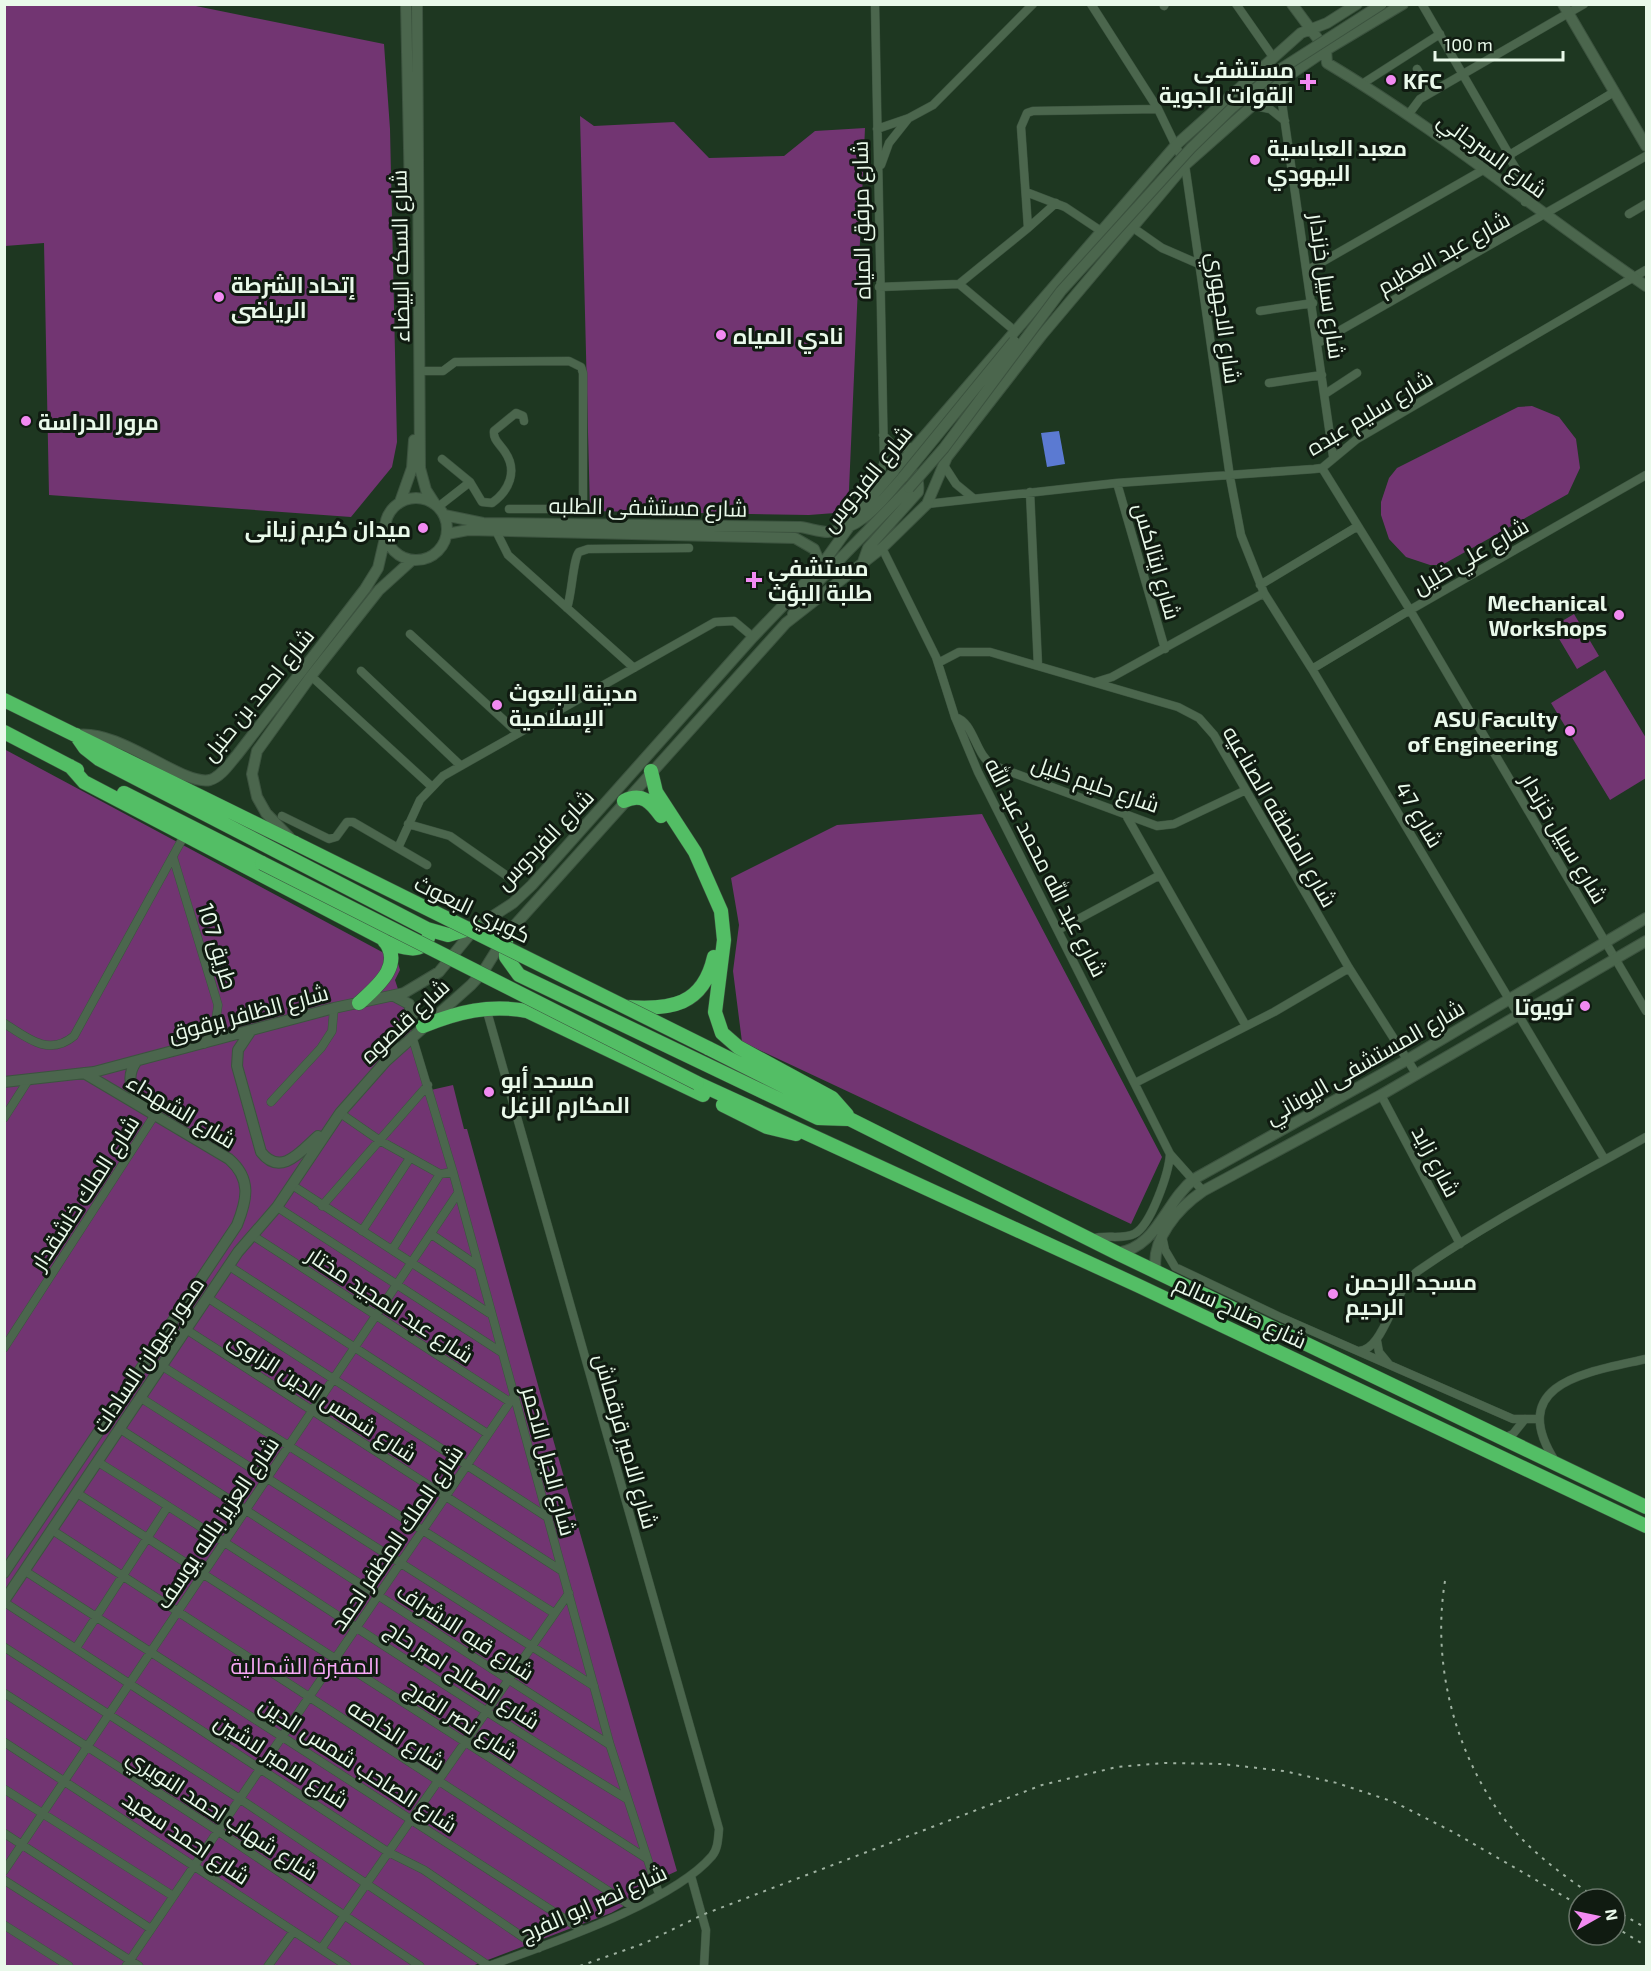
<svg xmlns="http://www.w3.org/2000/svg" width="1651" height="1971" font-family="'Exo 2',Cairo,sans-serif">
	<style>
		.green { fill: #723572 }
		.water { fill: #5b7ad2 }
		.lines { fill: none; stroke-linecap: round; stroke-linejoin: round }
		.street-casing { stroke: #3c533f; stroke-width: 9 }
		.secondary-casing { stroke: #3c533f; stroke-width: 12 }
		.highway-casing { stroke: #3c533f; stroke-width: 15 }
		.street { stroke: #4b664d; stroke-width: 8 }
		.secondary { stroke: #4b664d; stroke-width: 10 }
		.highway { stroke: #53be65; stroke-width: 14 }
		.rail { stroke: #9fb2a1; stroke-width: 2; stroke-dasharray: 3 6; stroke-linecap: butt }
		.secondary-bridge-casing { stroke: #3c533f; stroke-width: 12; stroke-linecap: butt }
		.highway-bridge-casing { stroke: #3c533f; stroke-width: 15; stroke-linecap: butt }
		.secondary-bridge { stroke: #4b664d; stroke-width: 10 }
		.highway-bridge { stroke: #53be65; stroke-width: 14 }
		.poi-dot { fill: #f28af2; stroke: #101b11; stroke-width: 2 }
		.labels { text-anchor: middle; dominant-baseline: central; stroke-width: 6; stroke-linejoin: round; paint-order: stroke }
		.poi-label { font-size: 22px; font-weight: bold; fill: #e9f9ea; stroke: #101b11; text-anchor: start }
		.street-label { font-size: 22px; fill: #e9f9ea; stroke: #101b11 }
		.park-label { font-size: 22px; fill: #f6a8f5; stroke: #101b11 }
	</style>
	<rect width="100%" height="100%" fill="#1e3721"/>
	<path class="green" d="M5,4L191,5L384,44L390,129L397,442L392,467L351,517L49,495L44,243L5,246Z
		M580,116L594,126L674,122L709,158L784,156L815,131L865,128L848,512L809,515L590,511Z
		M1532,406L1559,417L1576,439L1580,468L1568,494L1442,565H1430L1406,557L1389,539L1381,515V502L1389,478L1397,468L1518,407Z
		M1574,614L1599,656L1577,669L1552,627Z
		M1605,670L1646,738V778L1610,800L1551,703Z
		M4,749L397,960L400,970L395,980L431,1090L453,1085L464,1129H467L551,1432L677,1871L644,1886L633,1901L611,1913L472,1966H5Z
		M982,814L1162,1157L1131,1224L742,1042L733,971L739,925L731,878L837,825Z"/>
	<path class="water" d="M1059,431L1065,464L1047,467L1041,433Z"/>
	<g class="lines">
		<defs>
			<path id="street" d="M875,4L884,461L875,490
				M1091,4L1158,109L1185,165L1230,477L1241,535L1264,593L1312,669L1605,1160
				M1236,4L1273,57
				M1422,4L1510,156
				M1164,6L1165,4
				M1417,69L1430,92
				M1279,82L1333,456
				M1362,84L1440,34
				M1250,105L1270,109L1285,121
				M1408,115L1420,99L1584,4
				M877,129L909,118L933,105L1033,4
				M881,165L889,143L908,119
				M1026,192L1065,207L1101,231
				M1525,202L1528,188L1510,159L1511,154L1614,92
				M1629,214L1646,204
				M1132,227L1162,248L1199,264
				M1028,228L1056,203
				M1308,270L1483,170
				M959,284L1028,228L1021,127L1027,113L1033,111L1158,109
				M959,284L1015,331
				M879,287L959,284
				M1260,311L1313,303
				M1318,343L1646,156
				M419,371H443L455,362L569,361L581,367L583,373V505L575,509H509
				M1269,383L1322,375
				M1325,394L1357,373
				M883,435L896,448L916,447
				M442,459L470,482L482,502L492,503C509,491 518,471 505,452C500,444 493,440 494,431L516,413L523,416L524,421
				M943,464L956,484L973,498
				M1322,468L1410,610L1646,1011
				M1117,483L1165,649
				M1030,492L1038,666
				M927,504L1117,483L1314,469L1322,468L1357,439L1646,270
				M438,507L470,482
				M497,533L508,555L634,668
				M882,548L936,657L955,717L978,772L1170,1154L1203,1191
				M1260,585L1358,526
				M567,608C572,594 573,559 579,552L588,549L689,548
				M410,634L518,733
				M938,663L959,652H990L1178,707L1199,718L1214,735L1349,968L1417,1075
				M1312,669L1410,610L1646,475
				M361,671L461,766
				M311,676L431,786
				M1096,682L1112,677L1264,593
				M955,717C974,722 975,754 992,765L1157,826L1174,824L1246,790
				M282,816L329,839L336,837L347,822H353L427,865
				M1127,817L1246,1026
				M408,824L450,836L510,878
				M398,848L420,800L443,776L715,622L734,621L753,637
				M173,857L218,1005L215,1027L204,1044
				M1058,930L1160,875
				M486,1008L719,1829C718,1839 718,1849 712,1856C672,1903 548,1944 489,1966
				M4,1023C27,1038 49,1057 74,1036L184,836
				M412,1036L453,1172L610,1745L659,1894
				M1137,1082L1274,1012L1349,968
				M1381,1095L1460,1244
				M271,1102L321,1048L332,1031L334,1008
				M340,1113L379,1140L440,1174L453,1172
				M4,1118L29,1079
				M292,1185L489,1313
				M322,1206L428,1085
				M277,1207L501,1352
				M362,1231L410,1158
				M431,1234L478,1266
				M252,1235L510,1402
				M1162,1236L1165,1250L1175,1267L1280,1317L1513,1419H1538
				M1092,1239C1105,1234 1122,1240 1134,1234C1151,1226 1169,1172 1170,1154
				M392,1250L440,1174
				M229,1266L488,1434
				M208,1298L547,1517
				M187,1330L562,1571
				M1377,1341L1379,1352L1388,1363
				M4,1348L154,1116
				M1358,1351C1384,1352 1393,1289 1418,1271C1490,1221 1570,1180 1646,1137
				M162,1366L554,1613
				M141,1398L594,1686
				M120,1429L610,1745
				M1502,1439L1513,1434L1525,1419
				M1555,1461C1505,1382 1589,1372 1646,1359
				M98,1462C275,1572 448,1691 627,1799
				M77,1493L646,1858
				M52,1530L633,1907
				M25,1571L582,1930
				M4,1602L388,1852L424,1870L539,1948
				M4,1647L240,1799L489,1966
				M76,1648L168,1506
				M4,1693L218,1831L420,1966
				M4,1742L347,1966
				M4,1789L173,1896
				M4,1833L151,1929
				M4,1871L458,1193
				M691,1876L706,1930L704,1966
				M4,1880L139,1966
				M4,1925L69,1966
				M321,1949L569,1593
				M126,1966L514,1396
				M268,1966L293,1932"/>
			<path id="secondary" d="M406,4L410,196
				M417,4L420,468L426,490L435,504
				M1292,4L1326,50L1327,63C1438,129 1539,213 1646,286
				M1563,4L1646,146
				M385 529a31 31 0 1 1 62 0a31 31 0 1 1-62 0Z
				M400,502L412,468L414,440
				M444,515L483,523L800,527C809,528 819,532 828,532C862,530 882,500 903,477
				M447,534L468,530L795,538L814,549L821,566
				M863,562L868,548L918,492C920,478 913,469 900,468
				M793,614L809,591L909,488
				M76,735C120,728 181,786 210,780C221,777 230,763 237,755L365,589L378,568L385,538
				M289,837L266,813L257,797L252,774L257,751L311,676L379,590L411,561
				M250,1032L238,1050L237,1066L261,1152C281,1178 302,1150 318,1136
				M386,1058L395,1038L412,1016L409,1004L394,996
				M136,1062C124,1080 133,1092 146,1106
				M4,1082L94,1072L334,1008L404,993L439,972L476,927L513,903L532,885L753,637L821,566L864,506L1176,145L1301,33L1327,23L1357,4
				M1117,1253C1157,1248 1165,1202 1194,1179L1407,1060L1646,918
				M1156,1272C1150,1240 1178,1208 1203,1191L1381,1095L1646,941
				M4,1573L237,1225C247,1200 252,1179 229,1159L84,1073
				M4,1601L238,1252L277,1207L340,1113L386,1061L471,985L483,972L506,935L786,623L882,548L927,504L947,457L1041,336L1185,165L1279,82L1326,50L1403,4"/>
			<path id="highway" d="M4,700L295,843
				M4,732L77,770
				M76,735L85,748L99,759L427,929L448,935L476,927
				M70,766L84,782L382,938C406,963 378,986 359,1003
				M651,771L656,792L695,852L721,911L724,940L715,1012L722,1033L738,1047L832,1098L847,1115
				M124,793L262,863
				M624,801C642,792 651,802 661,816
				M506,935V957L519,975L818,1118L848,1119
				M385,942C400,946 421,956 428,938
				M627,1007C670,1010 703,1006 714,957
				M423,1026C458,1012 489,1004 527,1011L703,1095
				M708,1048L1117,1253L1646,1507
				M697,1083L1139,1286L1646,1526
				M723,1105L767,1127L796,1134"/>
		</defs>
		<use href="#street" class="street-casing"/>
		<use href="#secondary" class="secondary-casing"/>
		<use href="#highway" class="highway-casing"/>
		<use href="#street" class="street"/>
		<use href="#secondary" class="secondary"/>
		<use href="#highway" class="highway"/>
		<path class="rail" d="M1445,1581C1432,1661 1453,1746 1499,1812C1524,1847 1562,1875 1598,1899
			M1615,1910L1646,1928
			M1615,1927L1646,1946
			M580,1966L645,1943L702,1915L1042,1785L1117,1767L1165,1763L1222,1764L1284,1771L1337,1783L1394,1802L1453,1832L1579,1905"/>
		<defs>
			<path id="secondary-bridge" d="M903,477L1014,341
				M909,488L944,448L1061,291L1191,148L1232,108L1276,72L1382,4"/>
			<path id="highway-bridge" d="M295,843L708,1048
				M262,863L697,1083"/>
		</defs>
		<use href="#secondary-bridge" class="secondary-bridge-casing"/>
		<use href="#highway-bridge" class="highway-bridge-casing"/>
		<use href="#secondary-bridge" class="secondary-bridge"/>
		<use href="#highway-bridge" class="highway-bridge"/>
	</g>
	<g class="poi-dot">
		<circle cx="1391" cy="80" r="6"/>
		<path d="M1305 73h6v6h6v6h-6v6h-6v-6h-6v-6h6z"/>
		<circle cx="1255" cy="160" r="6"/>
		<circle cx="219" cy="297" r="6"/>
		<circle cx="721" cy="335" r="6"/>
		<circle cx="26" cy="421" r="6"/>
		<circle cx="423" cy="528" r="6"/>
		<path d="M751 571h6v6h6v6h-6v6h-6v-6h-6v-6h6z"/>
		<circle cx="1619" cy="615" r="6"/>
		<circle cx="497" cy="705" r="6"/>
		<circle cx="1570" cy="731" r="6"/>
		<circle cx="1585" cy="1006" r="6"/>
		<circle cx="489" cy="1092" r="6"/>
		<circle cx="1333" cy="1294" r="6"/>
	</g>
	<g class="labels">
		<g class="poi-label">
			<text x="1294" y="69" text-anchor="end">مستشفى<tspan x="1294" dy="25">القوات الجوية</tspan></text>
			<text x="1403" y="80">KFC</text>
			<text x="1267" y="147">معبد العباسية<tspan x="1267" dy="25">اليهودي</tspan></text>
			<text x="231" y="284">إتحاد الشرطة<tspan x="231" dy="25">الرياضى</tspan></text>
			<text x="733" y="335">نادي المياه</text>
			<text x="38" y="421">مرور الدراسة</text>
			<text x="411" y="528" text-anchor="end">ميدان كريم زيانى</text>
			<text x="768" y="567">مستشفى<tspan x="768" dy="25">طلبة البؤث</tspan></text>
			<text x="1607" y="602" text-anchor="end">Mechanical<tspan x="1607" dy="25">Workshops</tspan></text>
			<text x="509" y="692">مدينة البعوث<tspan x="509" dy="25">الإسلامية</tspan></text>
			<text x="1558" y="718" text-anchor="end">ASU Faculty<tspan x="1558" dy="25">of Engineering</tspan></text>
			<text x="1573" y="1006" text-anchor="end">تويوتا</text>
			<text x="501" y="1079">مسجد أبو<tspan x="501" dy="25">المكارم الزغل</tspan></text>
			<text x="1345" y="1281">مسجد الرحمن<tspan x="1345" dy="25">الرحيم</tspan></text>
		</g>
		<g class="street-label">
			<text transform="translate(1493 154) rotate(36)">شارع السرجاني</text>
			<text transform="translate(860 220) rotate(-91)">شارع مرفق المياه</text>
			<text transform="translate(1443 252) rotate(-29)">شارع عبد العظيم</text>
			<text transform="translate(399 256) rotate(-91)">شارع السكه البيضاء</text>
			<text transform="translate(1328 286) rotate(82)">شارع سبيل خزندار</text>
			<text transform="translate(1225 318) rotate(82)">شارع الاجهوري</text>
			<text transform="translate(1369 412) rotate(-31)">شارع سليم عبده</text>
			<text transform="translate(866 478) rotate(-51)">شارع الفردوس</text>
			<text transform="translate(648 506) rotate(1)">شارع مستشفى الطلبه</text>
			<text transform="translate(1470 555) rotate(-30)">شارع علي خليل</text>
			<text transform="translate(1158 561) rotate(74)">شارع ايتالكس</text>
			<text transform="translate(257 694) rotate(-51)">شارع احمد بن حنبل</text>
			<text transform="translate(1096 783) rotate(19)">شارع حليم خليل</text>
			<text transform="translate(1420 814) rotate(59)">شارع 47</text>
			<text transform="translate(1281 816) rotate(60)">شارع المنطقه الصناعيه</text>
			<text transform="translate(1565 838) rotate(59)">شارع سبيل خزندار</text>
			<text transform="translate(544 839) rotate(-46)">شارع الفردوس</text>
			<text transform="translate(1047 867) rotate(63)">شارع عبد الله محمد عبد الله</text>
			<text transform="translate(473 908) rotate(26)">كوبري البعوث</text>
			<text transform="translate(219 946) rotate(73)">طريق 107</text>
			<text transform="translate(248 1012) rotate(-15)">شارع الظافر برقوق</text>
			<text transform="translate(404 1020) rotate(-43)">شارع قنصوه</text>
			<text transform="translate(1364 1061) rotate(-30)">شارع المستشفى اليوناني</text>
			<text transform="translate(182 1110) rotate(31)">شارع الشهداء</text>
			<text transform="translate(1437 1161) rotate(62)">شارع زايد</text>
			<text transform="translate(84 1192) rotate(-57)">شارع الملك خاشقدار</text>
			<text transform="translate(391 1304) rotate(33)">شارع عبد المجيد مختار</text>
			<text transform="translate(1241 1311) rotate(25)">شارع صلاح سالم</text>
			<text transform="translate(147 1354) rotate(-56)">محور جيهان السادات</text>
			<text transform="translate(323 1396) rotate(33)">شارع شمس الدين الزاوى</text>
			<text transform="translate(627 1441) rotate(74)">شارع الامير قرقماش</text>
			<text transform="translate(550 1461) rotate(75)">شارع الجبل الاحمر</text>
			<text transform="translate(216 1522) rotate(-56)">شارع العزيز بالله يوسف</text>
			<text transform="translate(396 1537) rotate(-56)">شارع الملك المظفر احمد</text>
			<text transform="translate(466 1631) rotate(33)">شارع قبه الاشراف</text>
			<text transform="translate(463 1674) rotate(33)">شارع الصالح امير حاج</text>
			<text transform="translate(462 1719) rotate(33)">شارع نصر الفرج</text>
			<text transform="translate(397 1734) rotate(33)">شارع الخاصه</text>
			<text transform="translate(282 1760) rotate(33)">شارع الامير لاشين</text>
			<text transform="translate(359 1764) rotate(33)">شارع الصاحب شمس الدين</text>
			<text transform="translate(223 1814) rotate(33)">شارع شهاب احمد النويري</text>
			<text transform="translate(187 1837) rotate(34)">شارع احمد سعيد</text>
			<text transform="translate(593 1902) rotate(-24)">شارع نصر ابو الفرج</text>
		</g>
		<g class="park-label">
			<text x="305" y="1665">المقبرة الشمالية</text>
		</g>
	</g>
	<rect width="1651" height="1971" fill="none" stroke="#e9f9ea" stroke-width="12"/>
	<g transform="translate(1597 1917) rotate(81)"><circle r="28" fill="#101b11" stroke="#677468" stroke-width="1.5"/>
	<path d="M0-4.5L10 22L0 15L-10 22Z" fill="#f28af2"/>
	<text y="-9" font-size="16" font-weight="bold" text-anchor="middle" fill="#e9f9ea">N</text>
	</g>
	<path d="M1435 51v9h128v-9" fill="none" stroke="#e9f9ea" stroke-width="3"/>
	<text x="1444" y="51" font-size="18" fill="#e9f9ea" stroke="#101b11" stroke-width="4.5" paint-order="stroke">100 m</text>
</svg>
